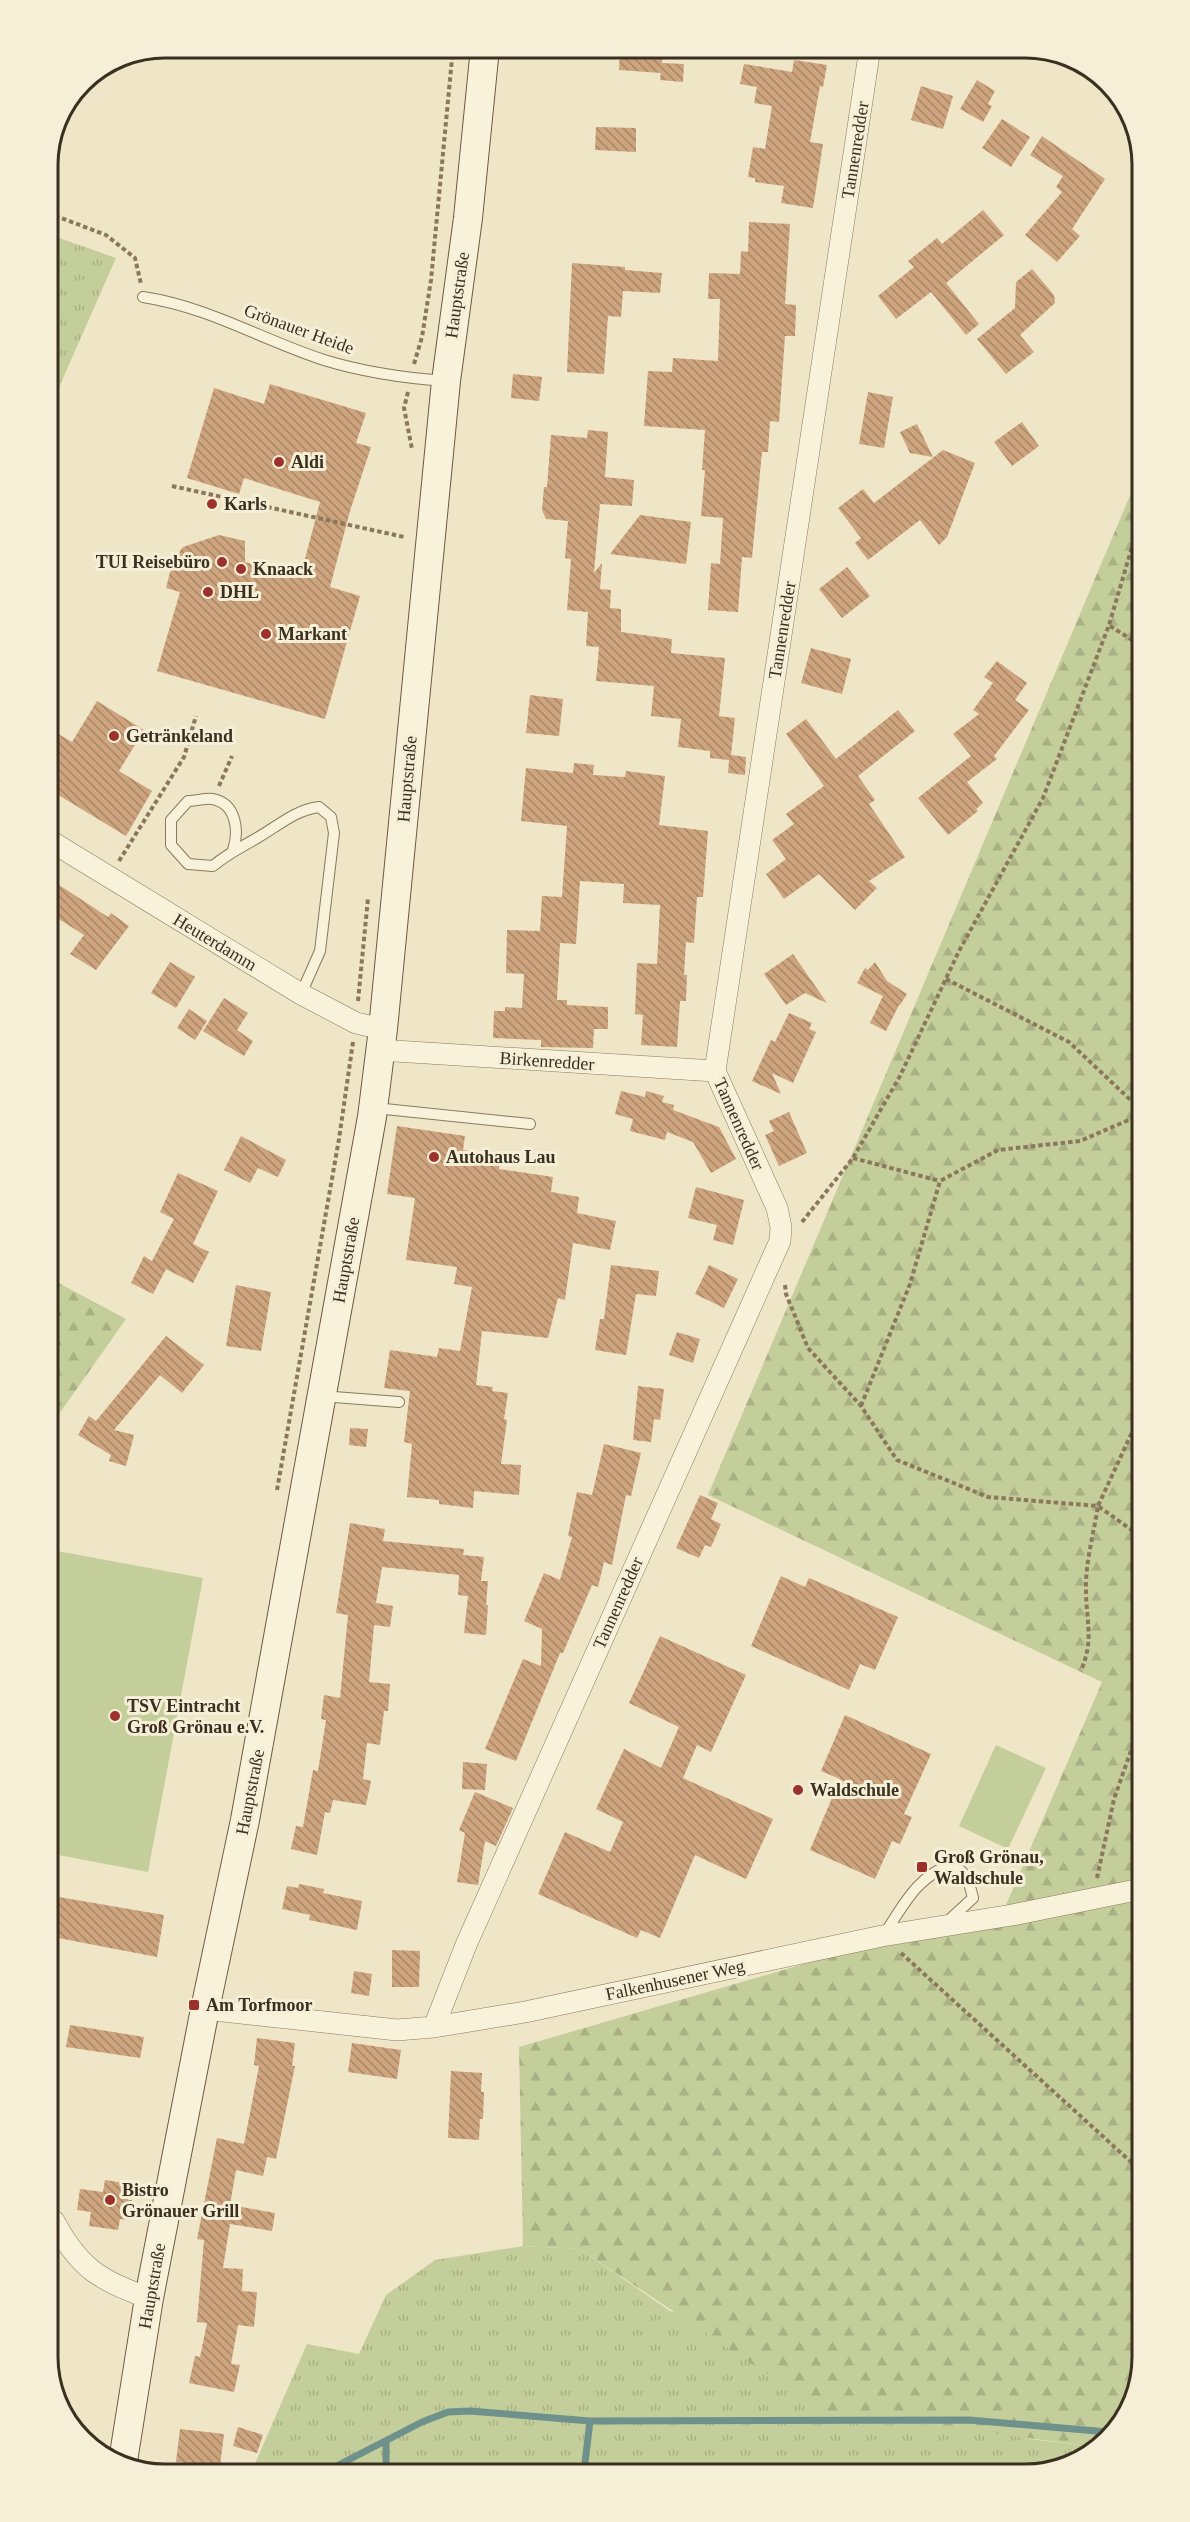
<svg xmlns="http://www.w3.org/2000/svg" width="1190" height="2522" font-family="Georgia,serif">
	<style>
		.grass { fill: url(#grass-tufts) }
		.forest { fill: url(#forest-firs) }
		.garden { fill: #c4ce9a }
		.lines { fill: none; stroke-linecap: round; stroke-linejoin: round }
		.stream { stroke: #6e928b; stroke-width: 7 }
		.building { fill: url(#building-back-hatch) }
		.lane-casing { stroke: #8b785c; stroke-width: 12 }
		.street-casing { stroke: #8b785c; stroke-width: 22 }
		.secondary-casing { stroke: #6d593f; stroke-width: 30 }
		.path { stroke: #8b785c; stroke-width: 4; stroke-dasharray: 4.5 3; stroke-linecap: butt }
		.lane { stroke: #f9f2db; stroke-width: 10 }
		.street { stroke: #f9f2db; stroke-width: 21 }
		.secondary { stroke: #f9f2db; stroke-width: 28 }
		.poi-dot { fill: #9b322b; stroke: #f6efd7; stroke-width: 2 }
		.labels { text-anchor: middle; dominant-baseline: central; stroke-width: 6; stroke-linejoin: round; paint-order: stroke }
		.street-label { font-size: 18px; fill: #3b2f20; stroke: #f6efd7 }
		.poi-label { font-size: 18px; font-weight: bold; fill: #3b2f20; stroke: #f6efd7; text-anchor: start }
		.rim { fill: none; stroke: #3b2f20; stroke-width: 3 }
	</style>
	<defs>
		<pattern id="grass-tufts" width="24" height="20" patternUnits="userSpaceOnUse" patternTransform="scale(1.5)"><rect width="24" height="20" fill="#c4ce9a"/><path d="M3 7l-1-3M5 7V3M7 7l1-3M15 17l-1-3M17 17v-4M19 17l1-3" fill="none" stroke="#a9b184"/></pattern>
		<pattern id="forest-firs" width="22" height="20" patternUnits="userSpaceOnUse" patternTransform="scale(1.5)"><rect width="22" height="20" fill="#c4ce9a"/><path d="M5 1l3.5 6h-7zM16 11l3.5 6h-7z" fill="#a9b184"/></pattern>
		<pattern id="building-back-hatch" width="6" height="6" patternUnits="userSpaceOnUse" patternTransform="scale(1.5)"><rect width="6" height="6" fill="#cda47d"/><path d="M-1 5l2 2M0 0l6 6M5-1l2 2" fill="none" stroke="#a88666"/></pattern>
	</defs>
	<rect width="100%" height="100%" fill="#efe6c7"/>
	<path class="grass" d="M48,234L116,258L49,410Z
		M523,2246L580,2249L670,2311L1030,2439L1090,2446L1062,2468L251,2473L307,2344L359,2354L386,2295L435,2260Z"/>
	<path class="forest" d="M1137,479L1142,2357L1122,2422L1090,2446L824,2412L580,2249L523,2246L519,2047L1006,1905L1102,1682L708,1495Z
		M51,1279L126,1319L52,1424Z"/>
	<path class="garden" d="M52,1550L203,1578L148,1872L53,1854Z
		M996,1745L1046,1768L1008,1849L959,1826Z"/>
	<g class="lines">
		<path class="stream" d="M584,2471L590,2421
			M386,2472V2441
			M323,2473L422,2422L448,2412L470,2411L590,2421L969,2420L1108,2432"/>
	</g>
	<path class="building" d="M620,48H663L661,73L619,70Z
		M794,60L827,65L823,87L820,86L810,142L823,144L813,208L781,203L784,186L755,182V178L748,177L753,147L765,149L772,106L754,103L757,87L740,84L744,64L792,72Z
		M662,63L684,64L683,82L660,80Z
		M977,80L995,91L988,104L992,106L983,122L960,109Z
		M921,86L953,96L943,129L911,120Z
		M1002,119L1030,137L1011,167L982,148Z
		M596,127L636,128V152L595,150Z
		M1042,136L1105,179L1072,229L1080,236L1057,262L1025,235L1062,192L1056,187L1063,176L1030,155Z
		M983,210L1004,235L946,283L979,324L966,335L931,292L896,319L878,296L914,267L908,261L937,238L942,244Z
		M749,222L790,224L785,304L796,305L795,336H785L779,422L770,421L768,452H762L752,558L742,557L738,612L708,610L711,563L720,564L723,518L701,516L705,470H702L705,430L644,426L648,371L672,372L673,358L718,361L720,299H708L709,273L740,274L741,251L748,252Z
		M572,263L625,267V270L662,273L660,293L623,291L621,317L608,316L604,374L567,372Z
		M1032,269L1054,295L1055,303L1020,335L1034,352L1006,374L977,339L1015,308L1016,282Z
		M513,374L542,377L539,401L511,398Z
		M270,384L366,413L356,443L371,447L350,511L330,587L360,596L325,719L157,671L180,592L166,588L173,560L183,547L219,535L245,541V562L300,578L320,502L244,478L239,494L187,478L214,388L264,404Z
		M868,392L893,397L884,448L859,444Z
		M1022,422L1039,446L1012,466L994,442Z
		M917,424L933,457L910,453L900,432Z
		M588,430L608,432L605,477L634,480L632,506L600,504L594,573L602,563L600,589L611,590L610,608L621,609V632L672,639L671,653L725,658L719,716L735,718L731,755L746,757L745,775L728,773L729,760L710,758V751L678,747L681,719L651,716L654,686L596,681L599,647L586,646L588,612L567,610L571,559L565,558L568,521L546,519L542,510L544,487H547L551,435L587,438Z
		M943,450L975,463L947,537L939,545L920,520L868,560L855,543L861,538L838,508L863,489L874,503Z
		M640,515L691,522L686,564L610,554Z
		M847,567L870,596L842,618L819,589Z
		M811,648L851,659L842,694L801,683Z
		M997,661L1027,683L1015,700L1029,710L994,756L997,759L967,782L983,803L976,809L978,811L948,835L918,798L971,756L953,734L979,714L973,710L993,683L984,677Z
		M530,695L563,699L559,736L526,733Z
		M97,701L144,730L119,771L152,791L126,836L50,790V729L72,742Z
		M898,710L915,731L858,776L875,800L869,804L905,857L869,881L877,888L855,910L819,874L784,899L766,874L786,859L772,840L794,824L786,814L824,786L786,734L806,719L836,759Z
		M574,763L594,765L593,775L625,777L626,771L665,776L659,825L708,831L703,897H697L694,943L686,942L684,975H687L686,1001H680L677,1047L641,1045L643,1015L635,1014L637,963L657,964L660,905L623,903L624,884L580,881L576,944L560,943L557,1000H567V1005L608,1007V1029H594L593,1048L541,1047V1040L493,1038L494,1011H505V1007L522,1008L524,974L506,973L507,930L540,931L542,896L562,897L567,826L521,821L526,768L573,773Z
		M50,879L108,917L111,913L129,926L96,970L70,954L84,935L51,914L57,905L50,901Z
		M793,954L827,1003L805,993L786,1005L764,974Z
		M170,962L195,977L176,1008L151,993Z
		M875,962L887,981L907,994L900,1005H899L886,1031L870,1023L883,996L857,983L865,968L868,970Z
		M224,998L248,1013L237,1030L253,1041L244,1056L203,1031Z
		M189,1009L207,1021L195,1040L177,1028Z
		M789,1013L812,1023L809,1029L816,1032L793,1083L772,1073L781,1094L752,1081L771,1040L775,1042Z
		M621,1091L645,1097L646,1091L664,1096L662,1102L674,1105L673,1110L719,1127L736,1159L711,1173L693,1142L667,1132L665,1140L630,1131L633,1119L615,1114Z
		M789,1112L807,1153L779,1166L765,1135L774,1131L769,1121Z
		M397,1126L465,1136L463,1150L501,1156L499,1169L553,1177L551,1192L579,1197L577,1213L616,1221L610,1250L573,1243L565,1300L558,1298L548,1338L482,1331L476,1385L493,1387L492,1391L508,1393L504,1419L507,1420L501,1464L521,1465L519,1495L474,1491L473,1508L439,1504V1500L407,1497L412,1444L404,1442L410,1391L384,1388L390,1350L437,1357L439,1348L460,1351L472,1287L454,1284L457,1267L406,1260L415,1198L387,1194Z
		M241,1136L286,1160L278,1177L258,1168L250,1183L224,1170Z
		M178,1173L218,1191L193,1244L209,1252L193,1283L166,1269L153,1294L131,1283L144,1256L152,1261L174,1219L160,1212Z
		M696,1187L744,1200L733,1245L713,1240L717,1225L688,1218Z
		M611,1265L659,1271L656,1296L636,1294L626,1355L595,1350L600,1319H604Z
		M709,1265L738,1279L724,1308L695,1294Z
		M236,1285L271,1292L261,1351L226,1346Z
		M677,1332L700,1339L693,1363L669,1355Z
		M166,1336L204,1365L182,1393L160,1375L114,1430L134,1435L126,1466L109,1461L111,1455L78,1435L89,1416L96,1421Z
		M638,1386L664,1389L660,1420L654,1419L651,1442L633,1440Z
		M350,1428L368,1429L366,1447L349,1445Z
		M604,1444L641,1453L631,1496L626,1495L612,1565L604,1562L598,1587L592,1585L563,1653H560L516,1761L485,1749L523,1659L541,1666L542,1629L524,1621L544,1573L560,1580L572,1537L568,1536L577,1492L592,1495Z
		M700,1495L718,1503L711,1519L721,1524L711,1547L705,1545L699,1558L676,1548Z
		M350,1523L385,1529L383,1541L464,1549L463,1555L484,1557L481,1581H488L486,1605H488L486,1635L464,1633L468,1596L458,1595L459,1575L382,1567L376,1603L393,1606L390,1627L374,1625L369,1682L390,1684L388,1711H384L380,1745L367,1743L363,1779L371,1781L366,1805L333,1800L330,1813L325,1812L317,1855L291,1849L296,1826L303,1827L313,1770L318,1771L326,1720L321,1719L324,1695L340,1698L348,1615L336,1613Z
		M781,1576L805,1587L809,1578L898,1617L875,1670L860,1664L849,1690L751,1646Z
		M660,1636L746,1675L711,1752L697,1745L683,1778L773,1819L746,1879L695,1855L660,1938L641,1930L637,1938L538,1894L565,1832L610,1852L623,1822L596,1809L624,1749L661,1768L679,1727L629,1703Z
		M845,1715L931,1754L904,1814L912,1817L900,1844L892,1841L875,1879L810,1850L840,1779L821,1771Z
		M463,1762L487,1764L485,1790L462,1789Z
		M475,1792L513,1808L496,1846L485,1841L478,1885L457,1882L465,1833L459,1830Z
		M299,1884L324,1889L323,1893L362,1901L357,1930L309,1920L310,1915L282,1909L287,1886L298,1888Z
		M53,1896L164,1915L157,1957L53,1937Z
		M392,1950L420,1951L419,1987H392Z
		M354,1971L372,1974L369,1996L351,1993Z
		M70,2025L144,2037L140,2058L66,2047Z
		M257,2038L295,2043L292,2066H295L276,2159L267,2157L263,2176L236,2170L230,2205L275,2213L272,2231L230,2224L223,2268L243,2269L242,2291L257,2292L254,2327L238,2325L231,2364L240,2365L234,2392L189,2383L195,2356L200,2357L207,2323L197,2322L204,2240L197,2239L217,2138L244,2144L259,2066L254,2065Z
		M352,2043L401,2050L397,2079L348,2072Z
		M451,2071L482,2073L481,2092H484L483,2119H480L479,2140L448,2138Z
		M105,2180L131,2184L128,2200H132L129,2220L120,2219L118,2230L89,2226L91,2212L77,2210L80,2189L103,2192Z
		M238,2427L263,2435L257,2453L233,2446Z
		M180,2429L224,2434L220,2466L176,2462Z"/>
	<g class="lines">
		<defs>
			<path id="lane" d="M143,297C209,307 262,340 324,360C363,372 404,378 445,381
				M233,850C239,832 237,803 212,799C205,798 196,801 188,801L171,820V845L188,864L213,866C227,854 242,847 257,838C278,826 295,810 319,807L331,817L334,833L320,951L301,994
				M375,1108L530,1124
				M321,1396L399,1402
				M883,1936C904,1905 916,1877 952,1864C967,1873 969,1881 973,1898L948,1921"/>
			<path id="street" d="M52,842L301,994L356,1023L383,1029
				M379,1050L715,1071
				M205,2009L397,2030L434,2027L525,2012L882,1936L1012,1915L1141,1889
				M434,2027L466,1945L780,1241L781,1227L777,1208L715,1071L870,48
				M54,2221C79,2268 100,2281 149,2298"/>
			<path id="secondary" d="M123,2461L149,2298L205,2009L245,1820L372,1117L383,1029L446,381L468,218L485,48"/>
		</defs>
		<use href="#lane" class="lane-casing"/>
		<use href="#street" class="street-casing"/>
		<use href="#secondary" class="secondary-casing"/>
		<path class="path" d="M48,213L106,235L135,258L141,284
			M414,364L422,337L431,280L453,48
			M408,392L404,408L412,449
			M172,486L404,537
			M1110,626L1137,643
			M219,786L232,756
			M119,861L184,757L196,716
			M946,979L1069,1042L1138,1107
			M358,1001L368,898
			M853,1158L940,1181
			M802,1222L853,1158L900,1076L959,951L1043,798L1109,625L1137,530
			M785,1285L786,1294L808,1348L861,1406L897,1460L988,1497L1098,1506L1139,1417
			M861,1406L910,1284L940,1181L998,1150L1080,1141L1138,1116
			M277,1490L339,1139L353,1042
			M1082,1668C1094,1639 1086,1620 1086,1590C1085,1564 1094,1532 1098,1506L1140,1536
			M1097,1878L1114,1799L1140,1725
			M901,1953L1141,2171"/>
		<use href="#lane" class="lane"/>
		<use href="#street" class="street"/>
		<use href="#secondary" class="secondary"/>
	</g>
	<g class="poi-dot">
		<circle cx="279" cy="462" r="6"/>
		<circle cx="212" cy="504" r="6"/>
		<circle cx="222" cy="562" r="6"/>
		<circle cx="241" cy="569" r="6"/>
		<circle cx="208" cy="592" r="6"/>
		<circle cx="266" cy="634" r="6"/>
		<circle cx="114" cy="736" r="6"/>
		<circle cx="434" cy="1157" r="6"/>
		<circle cx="115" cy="1716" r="6"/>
		<circle cx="798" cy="1790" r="6"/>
		<rect x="916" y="1861" width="12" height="12" rx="3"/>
		<rect x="188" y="1999" width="12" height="12" rx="3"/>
		<circle cx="110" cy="2200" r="6"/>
	</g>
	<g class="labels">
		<g class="street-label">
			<text transform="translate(855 150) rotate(-81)">Tannenredder</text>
			<text transform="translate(457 295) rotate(-82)">Hauptstraße</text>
			<text transform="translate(299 329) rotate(20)">Grönauer Heide</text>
			<text transform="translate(782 630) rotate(-81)">Tannenredder</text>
			<text transform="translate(407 779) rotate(-85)">Hauptstraße</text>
			<text transform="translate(215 942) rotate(31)">Heuterdamm</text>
			<text transform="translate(547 1061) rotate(4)">Birkenredder</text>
			<text transform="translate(739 1124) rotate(66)">Tannenredder</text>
			<text transform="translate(346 1260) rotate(-80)">Hauptstraße</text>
			<text transform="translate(618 1603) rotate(-66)">Tannenredder</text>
			<text transform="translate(250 1792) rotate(-79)">Hauptstraße</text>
			<text transform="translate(675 1980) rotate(-12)">Falkenhusener Weg</text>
			<text transform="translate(152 2286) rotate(-80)">Hauptstraße</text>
		</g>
		<g class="poi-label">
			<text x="291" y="462">Aldi</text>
			<text x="224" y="504">Karls</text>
			<text x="210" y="562" text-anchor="end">TUI Reisebüro</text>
			<text x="253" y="569">Knaack</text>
			<text x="220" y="592">DHL</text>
			<text x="278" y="634">Markant</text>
			<text x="126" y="736">Getränkeland</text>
			<text x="446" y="1157">Autohaus Lau</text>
			<text x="127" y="1706">TSV Eintracht<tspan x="127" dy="21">Groß Grönau e.V.</tspan></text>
			<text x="810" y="1790">Waldschule</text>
			<text x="934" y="1857">Groß Grönau,<tspan x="934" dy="21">Waldschule</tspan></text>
			<text x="206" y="2005">Am Torfmoor</text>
			<text x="122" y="2190">Bistro<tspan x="122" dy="21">Grönauer Grill</tspan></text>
		</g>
	</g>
	<path d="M0 0H1190V2522H0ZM165 58H1025A107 107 0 0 1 1132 165V2357A107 107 0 0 1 1025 2464H165A107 107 0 0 1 58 2357V165A107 107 0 0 1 165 58Z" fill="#f6efd7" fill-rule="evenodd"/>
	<path class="rim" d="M165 58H1025A107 107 0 0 1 1132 165V2357A107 107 0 0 1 1025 2464H165A107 107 0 0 1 58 2357V165A107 107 0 0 1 165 58Z"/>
</svg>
